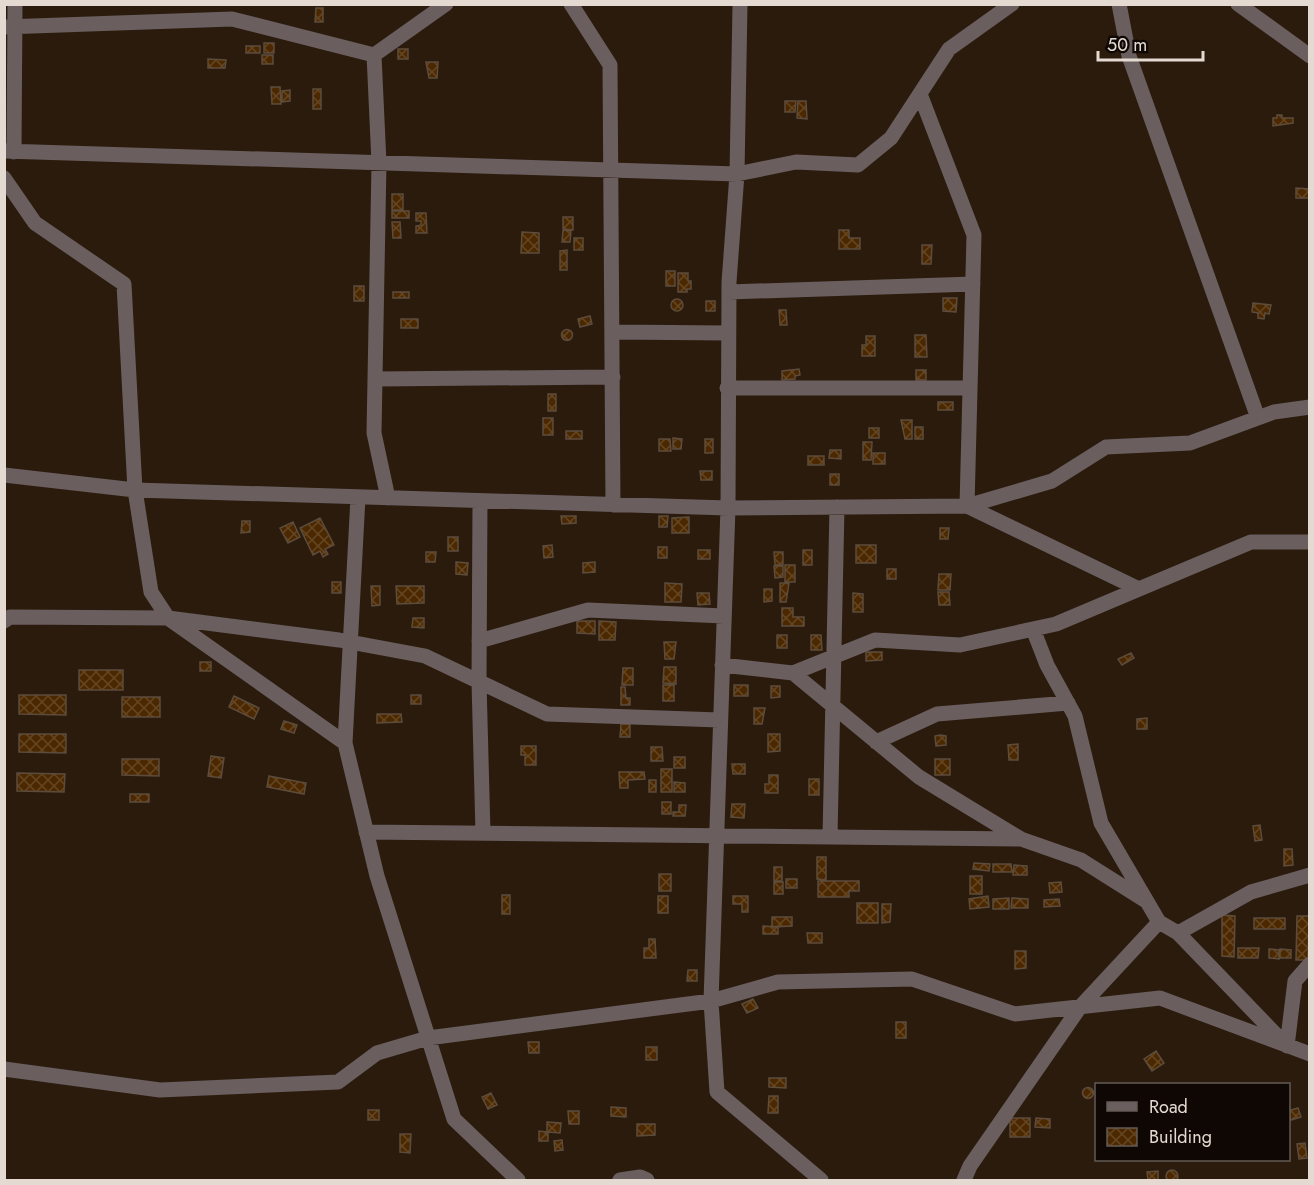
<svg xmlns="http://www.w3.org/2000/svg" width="1314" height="1185" font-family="Jost,sans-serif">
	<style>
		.building { fill: url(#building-cross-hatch); stroke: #5d4c3c; stroke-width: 1.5 }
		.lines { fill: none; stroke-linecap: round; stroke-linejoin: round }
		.street { stroke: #6a5e5f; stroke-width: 15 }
	</style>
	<defs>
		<pattern id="building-cross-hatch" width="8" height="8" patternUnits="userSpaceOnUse" patternTransform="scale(1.5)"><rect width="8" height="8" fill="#4b2800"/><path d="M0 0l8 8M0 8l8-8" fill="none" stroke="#654724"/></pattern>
	</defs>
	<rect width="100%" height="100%" fill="#2a1b0d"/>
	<path class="building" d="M316,8H323V22H315Z
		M264,43H274V53H264Z
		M246,46H260V53H246Z
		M398,49H408V59H398Z
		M262,55H273V64H262Z
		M208,59L226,60L225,68H208Z
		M426,62H438L437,78H429Z
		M271,87H280L281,104H272Z
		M313,89H321V109H313Z
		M290,90V101L282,102V91Z
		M785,101H796L795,112H785Z
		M798,101H806L807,119L797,118Z
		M1277,115H1282V118H1293V123L1273,126V118H1277Z
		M1296,188L1310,189V198H1296Z
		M392,194H403V210H392Z
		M392,211H409V218H392Z
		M416,213H426L427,233H416V226L421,225V221H416Z
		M563,217H573V230L563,229Z
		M392,222H400L401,238H393Z
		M563,230L571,231L570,242H562Z
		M839,230H849V238H860V249H839Z
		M522,232L539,233V253H521Z
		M574,238H583V250H574Z
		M922,245H932L931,264H922Z
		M567,250V270H560V251Z
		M666,271H675V286H666Z
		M678,273H688V281H691V289H687V292H678Z
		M354,286H364V301H354Z
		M393,292H409V298H393Z
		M943,298H957L956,312L943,311Z
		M671 305a6 6 0 1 1 12 0a6 6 0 1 1-12 0Z
		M706,301H715V311H706Z
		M1253,303L1271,305L1269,314L1265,313L1264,319L1258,318V313L1252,312Z
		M779,310H786L787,325H780Z
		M590,316L592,324L580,327L578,319Z
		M401,319H418V328H401Z
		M561.5 335a5.5 5.5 0 1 1 11 0a5.5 5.5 0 1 1-11 0Z
		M915,335H926L927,357H915Z
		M866,336H875V356H862V345H866Z
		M799,369L800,375L795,376V379L782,380V371Z
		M916,370H926V380H916Z
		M548,394H556V411H548Z
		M938,402H953V410H938Z
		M543,418H553V435H543Z
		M901,420H912V439H905Z
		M915,427H923V439H915Z
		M869,428H879V438H869Z
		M566,431H582V439H566Z
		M673,438L682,439L681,449H673Z
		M659,439H670L671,451H659Z
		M705,439H713V453H705Z
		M863,442H872L871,460H863Z
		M830,450H841V459L829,458Z
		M873,453H885V464H873Z
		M808,456H824V465H808Z
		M700,471H712V480H701Z
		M830,474H839V485H830Z
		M561,516H576V523L562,524Z
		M659,516H668L667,527H659Z
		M689,517V533H672V518Z
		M320,518L334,545L325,549L328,554L323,557L320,551L313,555L300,528Z
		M242,521H250V532L241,533Z
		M293,522L300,537L288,543L280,528Z
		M940,528H949L948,539H940Z
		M448,537H458V551H448Z
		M552,545L553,557L544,558L543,546Z
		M856,545H876V563H856Z
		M658,547H667V558H658Z
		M698,550H710V559H698Z
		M803,550H812V565H803Z
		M426,552H436L435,562H426Z
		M774,552H783V565H775Z
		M456,562L468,563L467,575L456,574Z
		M595,562V572L583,573V563Z
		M785,565H795V582H785Z
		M774,566H783V577L775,578Z
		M887,569H896V579H887Z
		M939,574H951L950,590H938Z
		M332,582H341V593H332Z
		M665,583L682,584L681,602H665Z
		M780,583H789L786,602H780Z
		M371,586H380V605L372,606Z
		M396,586H424V603L397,604Z
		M764,589H772V601L764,602Z
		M938,592H949L950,605H939Z
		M697,593H709L710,604L698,605Z
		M853,593L863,594V612H853Z
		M782,608H793V617H804V626H782Z
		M413,618H424V628L412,627Z
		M577,621H595V634L577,633Z
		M599,621L616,622L615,640H599Z
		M777,635H787V648H777Z
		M811,635H821L822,650H811Z
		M664,642H676L674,659H665Z
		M866,652H882V660L866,661Z
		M1131,653L1134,658L1122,665L1118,659Z
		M200,662H211V671H200Z
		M664,667H676V684L663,683Z
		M623,668H633V685H622Z
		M79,670H123V690H79Z
		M663,685H674V701H663Z
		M734,685H748V696H734Z
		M771,686H780V697L771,698Z
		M621,687H625L626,698H630V705H621Z
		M19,695H66V715L19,714Z
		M411,695H421V704H411Z
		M234,696L259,708L254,719L229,707Z
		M122,697H160V717H122Z
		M754,708H765L762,724H754Z
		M377,714H401L402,722L377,723Z
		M1147,718V729H1137V719Z
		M284,721L297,725L294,733L281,729Z
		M621,724H630V737H620Z
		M19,734H66V753L19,752Z
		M768,734H780V751L768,752Z
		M940,735L946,736V745L936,746L935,736Z
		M1018,744V760H1009L1008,745Z
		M521,746H536V765H525V755H521Z
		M651,747H662L663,761H651Z
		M211,756L224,758L221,778L208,776Z
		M674,757H685V768H674Z
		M122,759H159V776L122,775Z
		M935,759H950V775H935Z
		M732,764H745V774H733Z
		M661,769H672V792H661Z
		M619,772H644L645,779L628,780V788H620Z
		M17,773L65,774L64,792L17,791Z
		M769,775H778V793H765V784H769Z
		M269,776L306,783L304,794L267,787Z
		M809,779H819V795H809Z
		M649,780H656V792H649Z
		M674,782L685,783V792H674Z
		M130,794H149V802H130Z
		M662,802H671V814H662Z
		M732,804H745L744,818L731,817Z
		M679,805H686L685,816H673V812H679Z
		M1260,825L1262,840L1255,841L1253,826Z
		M1284,849H1292L1293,865L1284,866Z
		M817,857H826V880L817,879Z
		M974,863L990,864L989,871L973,869Z
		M993,864H1011L1012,872H993Z
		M1014,865L1027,866V875H1013Z
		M774,867H782V881H774Z
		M659,874H671V891H659Z
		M970,876H982V894H970Z
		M786,879H797V888H786Z
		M818,881H859V891H849V897H818Z
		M774,882H783V894H774Z
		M1061,882L1062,892L1050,893L1049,883Z
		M502,895H510V914H502Z
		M658,896H668V913H658Z
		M733,896H748V912H742V904H733Z
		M988,896L989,907L970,909L969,899Z
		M1009,898V909H993V899Z
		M1012,898L1028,899V908H1011Z
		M1059,899L1060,906L1044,907V900Z
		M857,903H878V923H857Z
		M882,904H891L890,922L882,923Z
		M1222,915L1235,916L1234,957L1222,956Z
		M1297,916H1309L1308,960H1296Z
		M772,917H792V926L772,927Z
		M1254,918H1285V929H1254Z
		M763,926L778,927V934H763Z
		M807,933H822V943H808Z
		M649,939H655L656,958H644V948H649Z
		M1238,948H1259L1258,958H1238Z
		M1269,949L1279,950V959L1269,958Z
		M1280,949L1291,950V958H1280Z
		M1015,951H1026V968L1015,969Z
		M688,970H697V981H687Z
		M753,999L758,1008L747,1013L742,1004Z
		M896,1022H906V1038H896Z
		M528,1042H539V1053H529Z
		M646,1047H657V1060H646Z
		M1156,1051L1164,1063L1152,1071L1144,1059Z
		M769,1078H786V1088L769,1087Z
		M1082.5 1093a5.5 5.5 0 1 1 11 0a5.5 5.5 0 1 1-11 0Z
		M491,1093L497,1105L488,1109L482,1097Z
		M769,1096H778V1113H768Z
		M611,1107L626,1108V1117L611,1116Z
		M1298,1108L1301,1117L1291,1120L1288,1111Z
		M368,1110H379V1120H368Z
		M568,1111H579V1124H569Z
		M1010,1118H1030V1137H1010Z
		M1036,1118L1050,1119V1128L1035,1127Z
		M547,1122L561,1123L560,1133L548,1132V1141H539V1131L547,1132Z
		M637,1124H655V1135L637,1136Z
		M400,1134H411L410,1153L400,1152Z
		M562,1140L563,1150L555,1151L554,1141Z
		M1305,1143L1307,1158L1299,1159L1297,1144Z
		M1166 1176a6 6 0 1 1 12 0a6 6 0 1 1-12 0Z
		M1158,1171V1180H1148L1147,1172Z"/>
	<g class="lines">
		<path class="street" d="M571,4L610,65L613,505
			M1012,4L949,49L891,138L858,165L796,162L737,174L729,282L728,508L711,1001L778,982L912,979L1015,1014L1160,998L1310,1054
			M1119,4L1129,56L1258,418
			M1238,4L1310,56
			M4,27L232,19L374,55
			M920,94L974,235L967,506L1139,589L1251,542H1310
			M4,151L737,174L740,4
			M14,152L15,4
			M4,178L35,223L124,284L135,490L151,592L168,618L339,640L425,656L547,714L719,720
			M729,292L973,284
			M613,332L728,333
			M377,379L613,377
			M727,388H970
			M4,475L135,490L728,508L967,506L1052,481L1106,447L1190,443L1274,412L1310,407
			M388,498L374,433L379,163L374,55L446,4
			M480,501L479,682L483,833
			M4,621L10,617L168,618L345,743L377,876L454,1119L518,1180
			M1033,629L1047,665L1075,716L1101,823L1159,922L1178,933L1251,892L1310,875
			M479,641L588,610L724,616
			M722,665L793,673L919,777L1021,839
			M793,673L875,640L960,645L1056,624L1139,589
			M876,742L937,714L1068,703
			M345,743L358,497
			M366,832L1021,839L1081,860L1146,901
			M830,837L837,507
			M1178,933L1284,1043
			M1287,1046L1295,981L1310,964
			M4,1069L160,1090L338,1082L377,1053L428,1038L711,1001L717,1092L821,1180
			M620,1180L640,1177L647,1180
			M964,1180L970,1166L1080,1007L1159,922"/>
	</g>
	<rect width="1314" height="1185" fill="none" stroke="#e5dad1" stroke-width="12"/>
	<rect x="1095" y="1083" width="195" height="78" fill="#0e0703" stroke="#645b55" stroke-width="1.5"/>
	<rect x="1107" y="1102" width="30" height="9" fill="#6a5e5f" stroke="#645b55" stroke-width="1.5"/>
	<text x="1149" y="1113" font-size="18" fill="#e5dad1">Road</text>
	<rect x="1107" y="1128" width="30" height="18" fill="url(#building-cross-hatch)" stroke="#645b55" stroke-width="1.5"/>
	<text x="1149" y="1143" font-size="18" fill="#e5dad1">Building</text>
	<path d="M1098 51v9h105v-9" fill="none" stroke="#e5dad1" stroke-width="3"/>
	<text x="1107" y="51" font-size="18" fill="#e5dad1" stroke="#0e0703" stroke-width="4.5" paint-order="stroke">50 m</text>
</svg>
